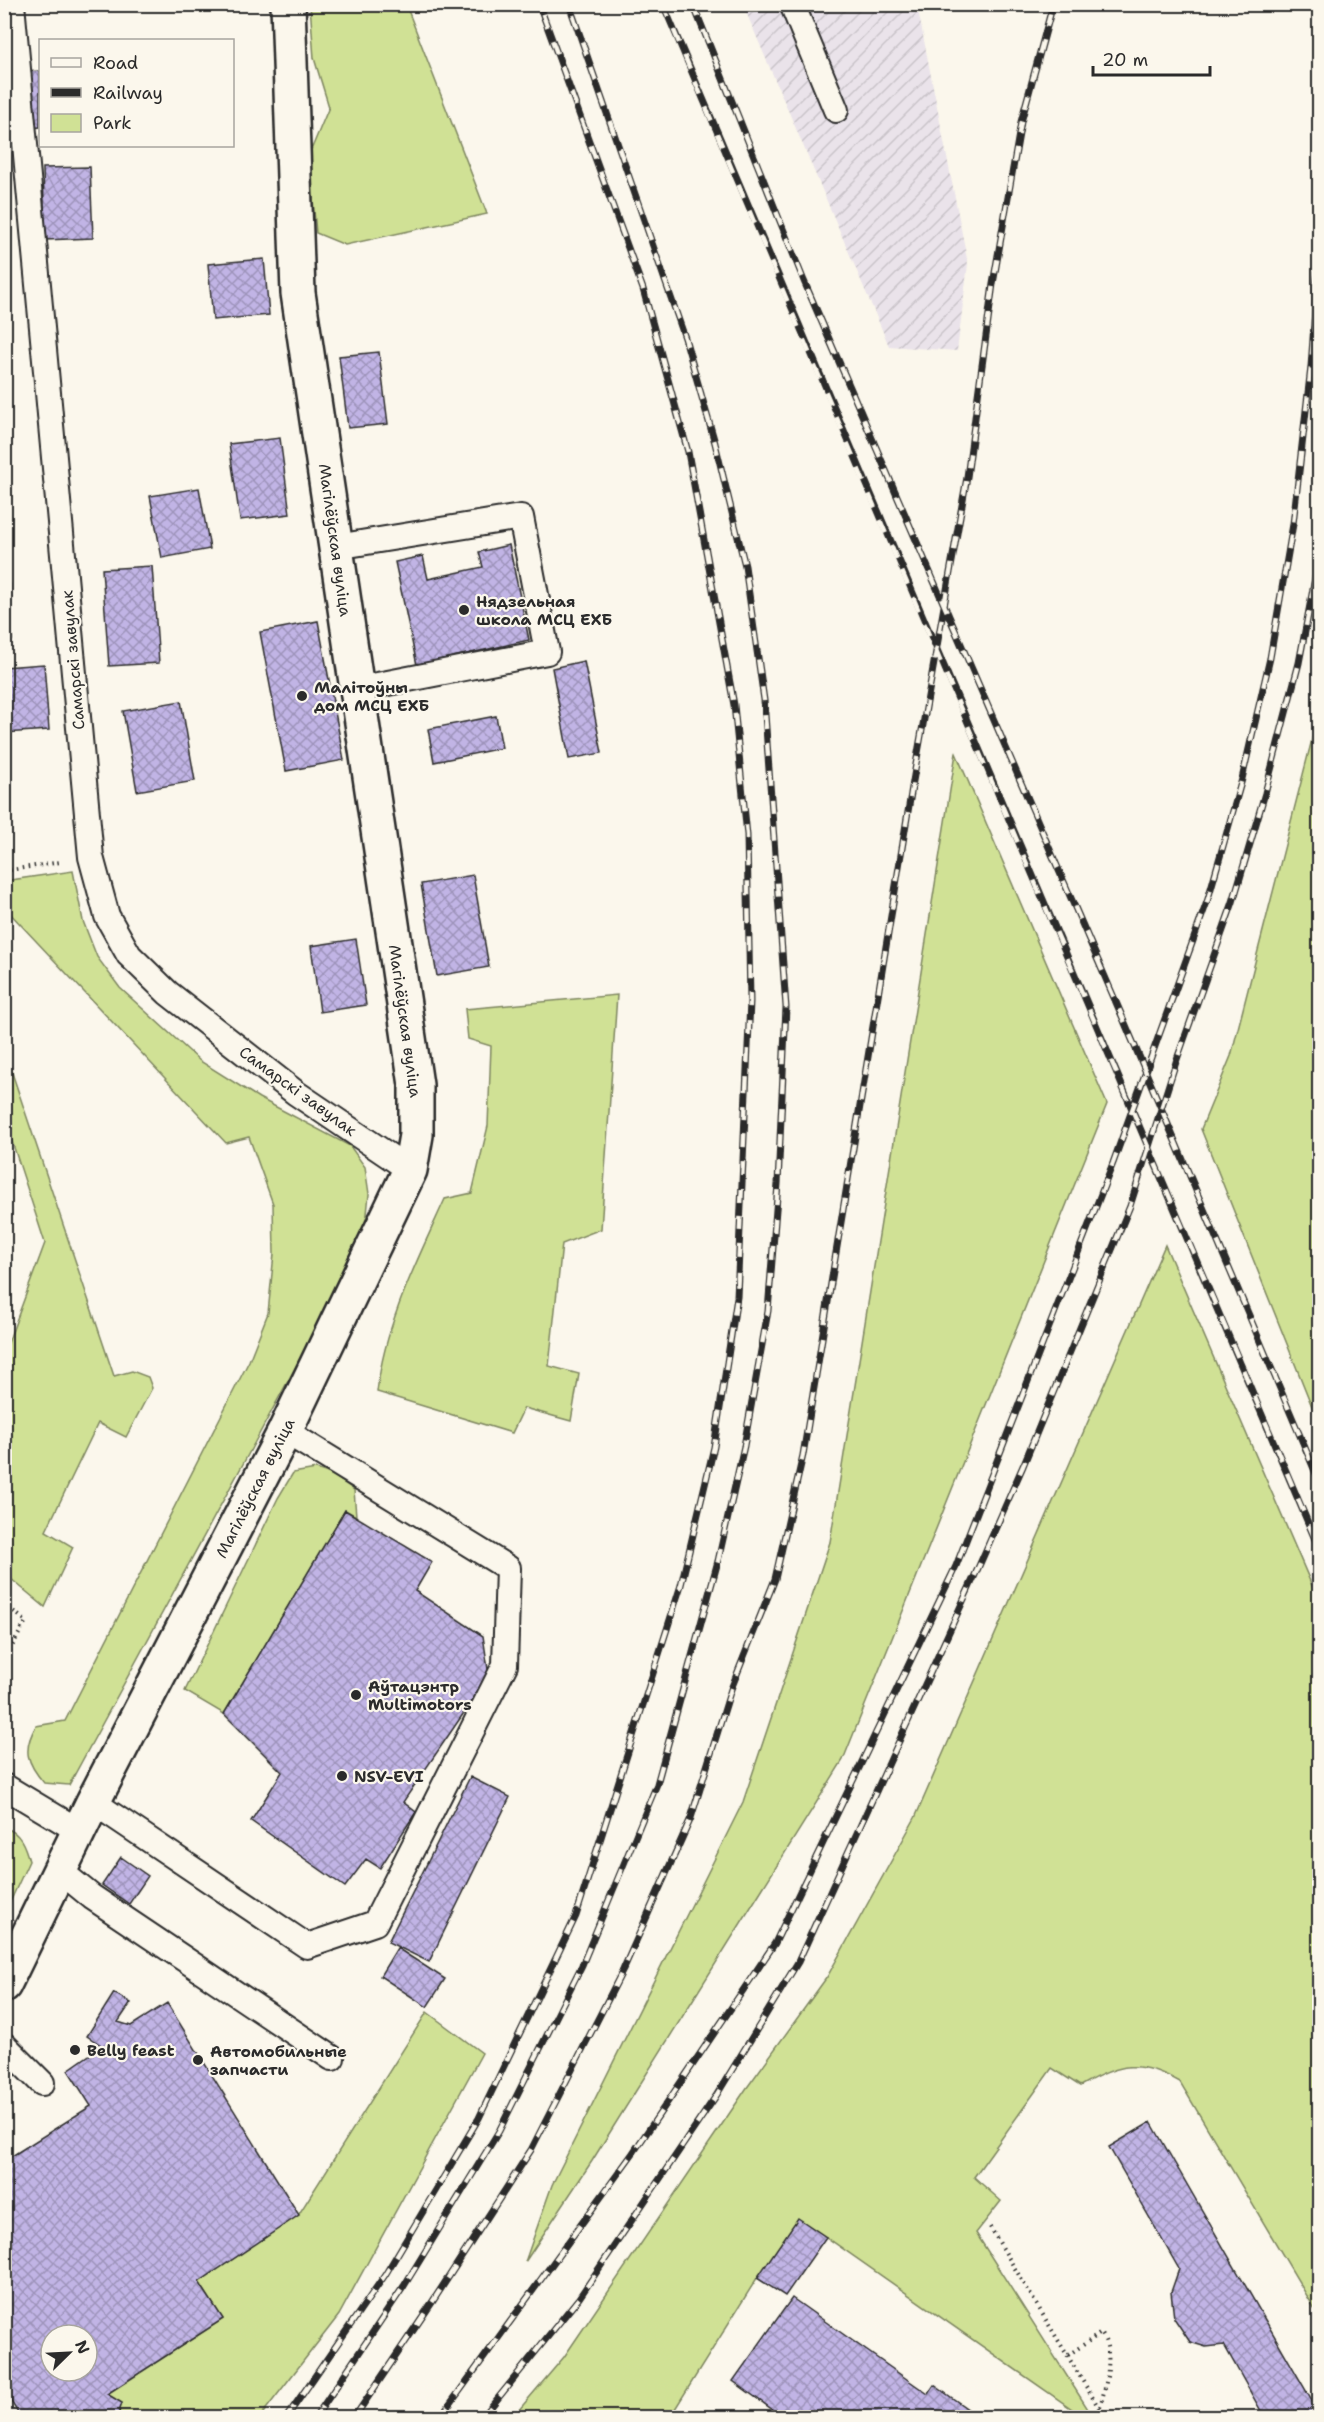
<svg xmlns="http://www.w3.org/2000/svg" width="1324" height="2422" font-family="'Shantell Sans',sans-serif">
	<style>
		.industrial { fill: url(#industrial-furrows) }
		.green { fill: #d0e195; stroke: #7e8660; stroke-width: 1.5 }
		.building { fill: url(#building-cross-hatch); stroke: #2b2b2b; stroke-width: 1.5; fill-rule: evenodd }
		.lines { fill: none; stroke-linecap: round; stroke-linejoin: round }
		.service-casing { stroke: #2b2b2b; stroke-width: 28 }
		.minor-casing { stroke: #2b2b2b; stroke-width: 38 }
		.path { stroke: #2b2b2b; stroke-width: 4; stroke-dasharray: 1.5 4.5; stroke-linecap: butt }
		.service { stroke: #fbf7ec; stroke-width: 24 }
		.minor { stroke: #fbf7ec; stroke-width: 33 }
		.rail-casing { stroke: #2b2b2b; stroke-width: 7 }
		.rail { stroke: #fbf7ec; stroke-width: 4.5; stroke-dasharray: 14; stroke-linecap: butt }
		.poi-dot { fill: #2b2b2b; stroke: #fbf7ec; stroke-width: 2 }
		.labels { text-anchor: middle; dominant-baseline: central; stroke-width: 4.5; stroke-linejoin: round; paint-order: stroke }
		.street-label { font-size: 16px; fill: #2b2b2b; stroke: #fbf7ec }
		.poi-label { font-size: 16px; font-weight: bold; fill: #2b2b2b; stroke: #fbf7ec; text-anchor: start }
	</style>
	<defs>
		<pattern id="industrial-furrows" width="10" height="10" patternUnits="userSpaceOnUse" patternTransform="scale(1.5)"><rect width="10" height="10" fill="#eae3ea"/><path d="M-1 1l2-2M0 10L10 0M9 11l2-2" fill="none" stroke="#c9c3c9"/></pattern>
		<pattern id="building-cross-hatch" width="8" height="8" patternUnits="userSpaceOnUse" patternTransform="scale(1.5)"><rect width="8" height="8" fill="#c1b4e5"/><path d="M0 0l8 8M0 8l8-8" fill="none" stroke="#9d93ba"/></pattern>
	</defs>
	<rect width="100%" height="100%" fill="#fbf7ec"/>
	<filter id="ink" filterUnits="userSpaceOnUse"><feTurbulence type="fractalNoise" baseFrequency=".0167" numOctaves="2"/><feDisplacementMap in="SourceGraphic" scale="12" xChannelSelector="R" yChannelSelector="G"/><feConvolveMatrix kernelMatrix="1 2 1 2 8 2 1 2 1" color-interpolation-filters="sRGB"/></filter>
	<g filter="url(#ink)">
		<path class="industrial" d="M743,5H917L968,264L957,351L889,346Z"/>
		<path class="green" d="M310,5H406L487,214L345,245L316,233L309,155L329,107L314,58Z
			M1319,712L1320,1424H1319L1201,1129L1231,1056Z
			M956,753L1107,1104L843,1760L592,2161L525,2262L552,2185L743,1802L830,1542Z
			M73,871L83,921L97,957L120,988L200,1061L259,1098L350,1146L365,1167L369,1194L366,1224L347,1272L69,1785L44,1783C27,1763 22,1750 36,1726L65,1721L249,1361L268,1313L274,1254L273,1204L249,1137L226,1143L5,908L4,881Z
			M617,995L601,1229L562,1244L549,1366L579,1374L571,1421L524,1408L512,1433L377,1392C385,1323 417,1261 445,1199L472,1193L488,1126L491,1046L468,1039L465,1009Z
			M4,1049L114,1376L132,1371L148,1377L152,1388L126,1437L98,1423L46,1531L73,1547L45,1607L5,1574V1351L45,1243L5,1120Z
			M1165,1245L1319,1602V2316L1180,2082C1140,2059 1119,2063 1080,2086L1052,2068L974,2177L1001,2201L976,2233L1093,2417H1077L1079,2414L826,2237L757,2278L670,2417L512,2418L564,2357L746,2089L827,1977L915,1818Z
			M316,1469L331,1474L354,1490L356,1516L345,1510L224,1714L185,1691L278,1498L293,1473Z
			M5,1828C20,1832 25,1846 29,1861L5,1913Z
			M427,2012L482,2053L339,2315L260,2417H117L122,2403L107,2394L223,2319L199,2282L299,2214Z"/>
		<path class="building" d="M40,71V127L32,128L25,72Z
			M90,167L93,238L45,240L43,168Z
			M264,259L269,315L213,320L208,264Z
			M379,352L388,424L348,428L339,356Z
			M280,438L290,514L240,520L229,444Z
			M199,488L210,549L162,558L150,496Z
			M509,545L529,640L417,665L395,562L423,556L428,579L483,567L479,552Z
			M152,566L159,663L109,666L102,569Z
			M4,584H10L12,640H4Z
			M318,621L344,760L286,771L260,632Z
			M584,661L602,753L569,759L552,668Z
			M44,664L49,730L4,733V667Z
			M181,701L195,781L137,791L123,711Z
			M496,716L502,748L434,762L428,729Z
			M473,875L489,967L437,976L421,884Z
			M356,939L366,1005L320,1012L311,946Z
			M345,1510L432,1562L415,1591L483,1636L489,1676L403,1802L416,1812L380,1868L366,1859L345,1887L251,1821L282,1772L224,1714Z
			M470,1777L510,1797L429,1962L388,1942Z
			M121,1857L148,1876L129,1904L102,1885Z
			M397,1948L445,1979L427,2007L380,1976Z
			M114,1993L131,2003L118,2022L131,2026L167,2003L299,2215L199,2282L223,2319L107,2394L122,2403L117,2418H21L4,2390V2161L91,2106L68,2070L102,2046L87,2036ZM51,2335H87V2371H51Z
			M1151,2122L1320,2415V2418H1265L1224,2345L1206,2347L1190,2342L1174,2318L1171,2292L1179,2269L1109,2147Z
			M798,2218L826,2237L785,2296L757,2278Z
			M792,2298L928,2394L934,2385L969,2410L964,2418H784L733,2381Z"/>
		<g class="lines">
			<defs>
				<path id="service" d="M12,4L91,857L107,916L129,955L168,993L296,1093L410,1170
					M792,4L836,110
					M336,547L521,517L547,652L357,689
					M4,1786L79,1831
					M93,1802L307,1946L375,1923L505,1665L508,1568L285,1431
					M59,1870L92,1897L332,2058
					M4,2045L42,2083"/>
				<path id="minor" d="M4,1985L93,1802L285,1431L410,1170L416,1135V1085L298,293L288,4"/>
			</defs>
			<use href="#service" class="service-casing"/>
			<use href="#minor" class="minor-casing"/>
			<path class="path" d="M4,871L61,862
				M4,1604L26,1621L4,1661
				M990,2227L1105,2418
				M1068,2355L1101,2333C1115,2352 1106,2385 1100,2407"/>
			<use href="#service" class="service"/>
			<use href="#minor" class="minor"/>
			<defs>
				<path id="rail" d="M663,4C878,522 1102,1035 1320,1551
					M693,4L804,281L1125,1023L1320,1483
					M286,2418L385,2275L479,2118L576,1916L681,1585L714,1447L737,1297L750,1001L747,835L734,705L688,452L643,289L539,4
					M315,2418L404,2286L499,2131L582,1965L657,1784L718,1561L744,1446L768,1311L778,1184L786,1007L764,700L745,566L715,443L685,338L569,4
					M354,2418L433,2301L531,2150L623,1970L691,1818L731,1689L775,1579L803,1455L913,781L967,477L993,284L1021,122L1053,4
					M440,2418L633,2153L775,1943L956,1566L1113,1163L1208,899L1242,779L1270,658L1293,524L1311,367L1320,239
					M482,2418L579,2298L716,2096L798,1962L975,1575L1023,1466L1130,1206L1176,1062L1233,902L1265,793L1299,663L1320,552"/>
			</defs>
			<use href="#rail" class="rail-casing"/>
			<use href="#rail" class="rail"/>
		</g>
	</g>
	<g class="poi-dot">
		<circle cx="464" cy="610" r="6"/>
		<circle cx="302" cy="696" r="6"/>
		<circle cx="356" cy="1695" r="6"/>
		<circle cx="342" cy="1776" r="6"/>
		<circle cx="75" cy="2050" r="6"/>
		<circle cx="198" cy="2060" r="6"/>
	</g>
	<g class="labels">
		<g class="street-label">
			<text transform="translate(335 540) rotate(82)">Магілёўская вуліца</text>
			<text transform="translate(73 660) rotate(-95)">Самарскі завулак</text>
			<text transform="translate(405 1021) rotate(82)">Магілёўская вуліца</text>
			<text transform="translate(298 1091) rotate(36)">Самарскі завулак</text>
			<text transform="translate(255 1488) rotate(-63)">Магілёўская вуліца</text>
		</g>
		<g class="poi-label">
			<text x="476" y="601">Нядзельная<tspan x="476" dy="18">школа МСЦ ЕХБ</tspan></text>
			<text x="314" y="687">Малітоўны<tspan x="314" dy="18">дом МСЦ ЕХБ</tspan></text>
			<text x="368" y="1686">Аўтацэнтр<tspan x="368" dy="18">Multimotors</tspan></text>
			<text x="354" y="1776">NSV-EVI</text>
			<text x="87" y="2050">Belly feast</text>
			<text x="210" y="2051">Автомобильные<tspan x="210" dy="18">запчасти</tspan></text>
		</g>
	</g>
	<rect width="1324" height="2422" fill="none" stroke="#fbf7ec" stroke-width="24"/>
	<rect x="12" y="12" width="1300" height="2398" fill="none" stroke="#2b2b2b" stroke-width="2" filter="url(#ink)"/>
	<rect x="39" y="39" width="195" height="108" fill="#fbf7ec" stroke="#a8a59f" stroke-width="1.5"/>
	<rect x="51" y="58" width="30" height="9" fill="#fbf7ec" stroke="#a8a59f" stroke-width="1.5"/>
	<text x="93" y="69" font-size="18" fill="#2b2b2b">Road</text>
	<rect x="51" y="88" width="30" height="9" fill="#2b2b2b" stroke="#a8a59f" stroke-width="1.5"/>
	<text x="93" y="99" font-size="18" fill="#2b2b2b">Railway</text>
	<rect x="51" y="114" width="30" height="18" fill="#d0e195" stroke="#a8a59f" stroke-width="1.5"/>
	<text x="93" y="129" font-size="18" fill="#2b2b2b">Park</text>
	<g transform="translate(69 2353) rotate(66)"><circle r="28" fill="#fbf7ec" stroke="#a8a59f" stroke-width="1.5"/>
	<path d="M0-4.5L10 22L0 15L-10 22Z" fill="#2b2b2b"/>
	<text y="-9" font-size="16" font-weight="bold" text-anchor="middle" fill="#2b2b2b">N</text>
	</g>
	<path d="M1093 66v9h117v-9" fill="none" stroke="#2b2b2b" stroke-width="3"/>
	<text x="1102" y="66" font-size="18" fill="#2b2b2b" stroke="#fbf7ec" stroke-width="4.5" paint-order="stroke">20 m</text>
</svg>
